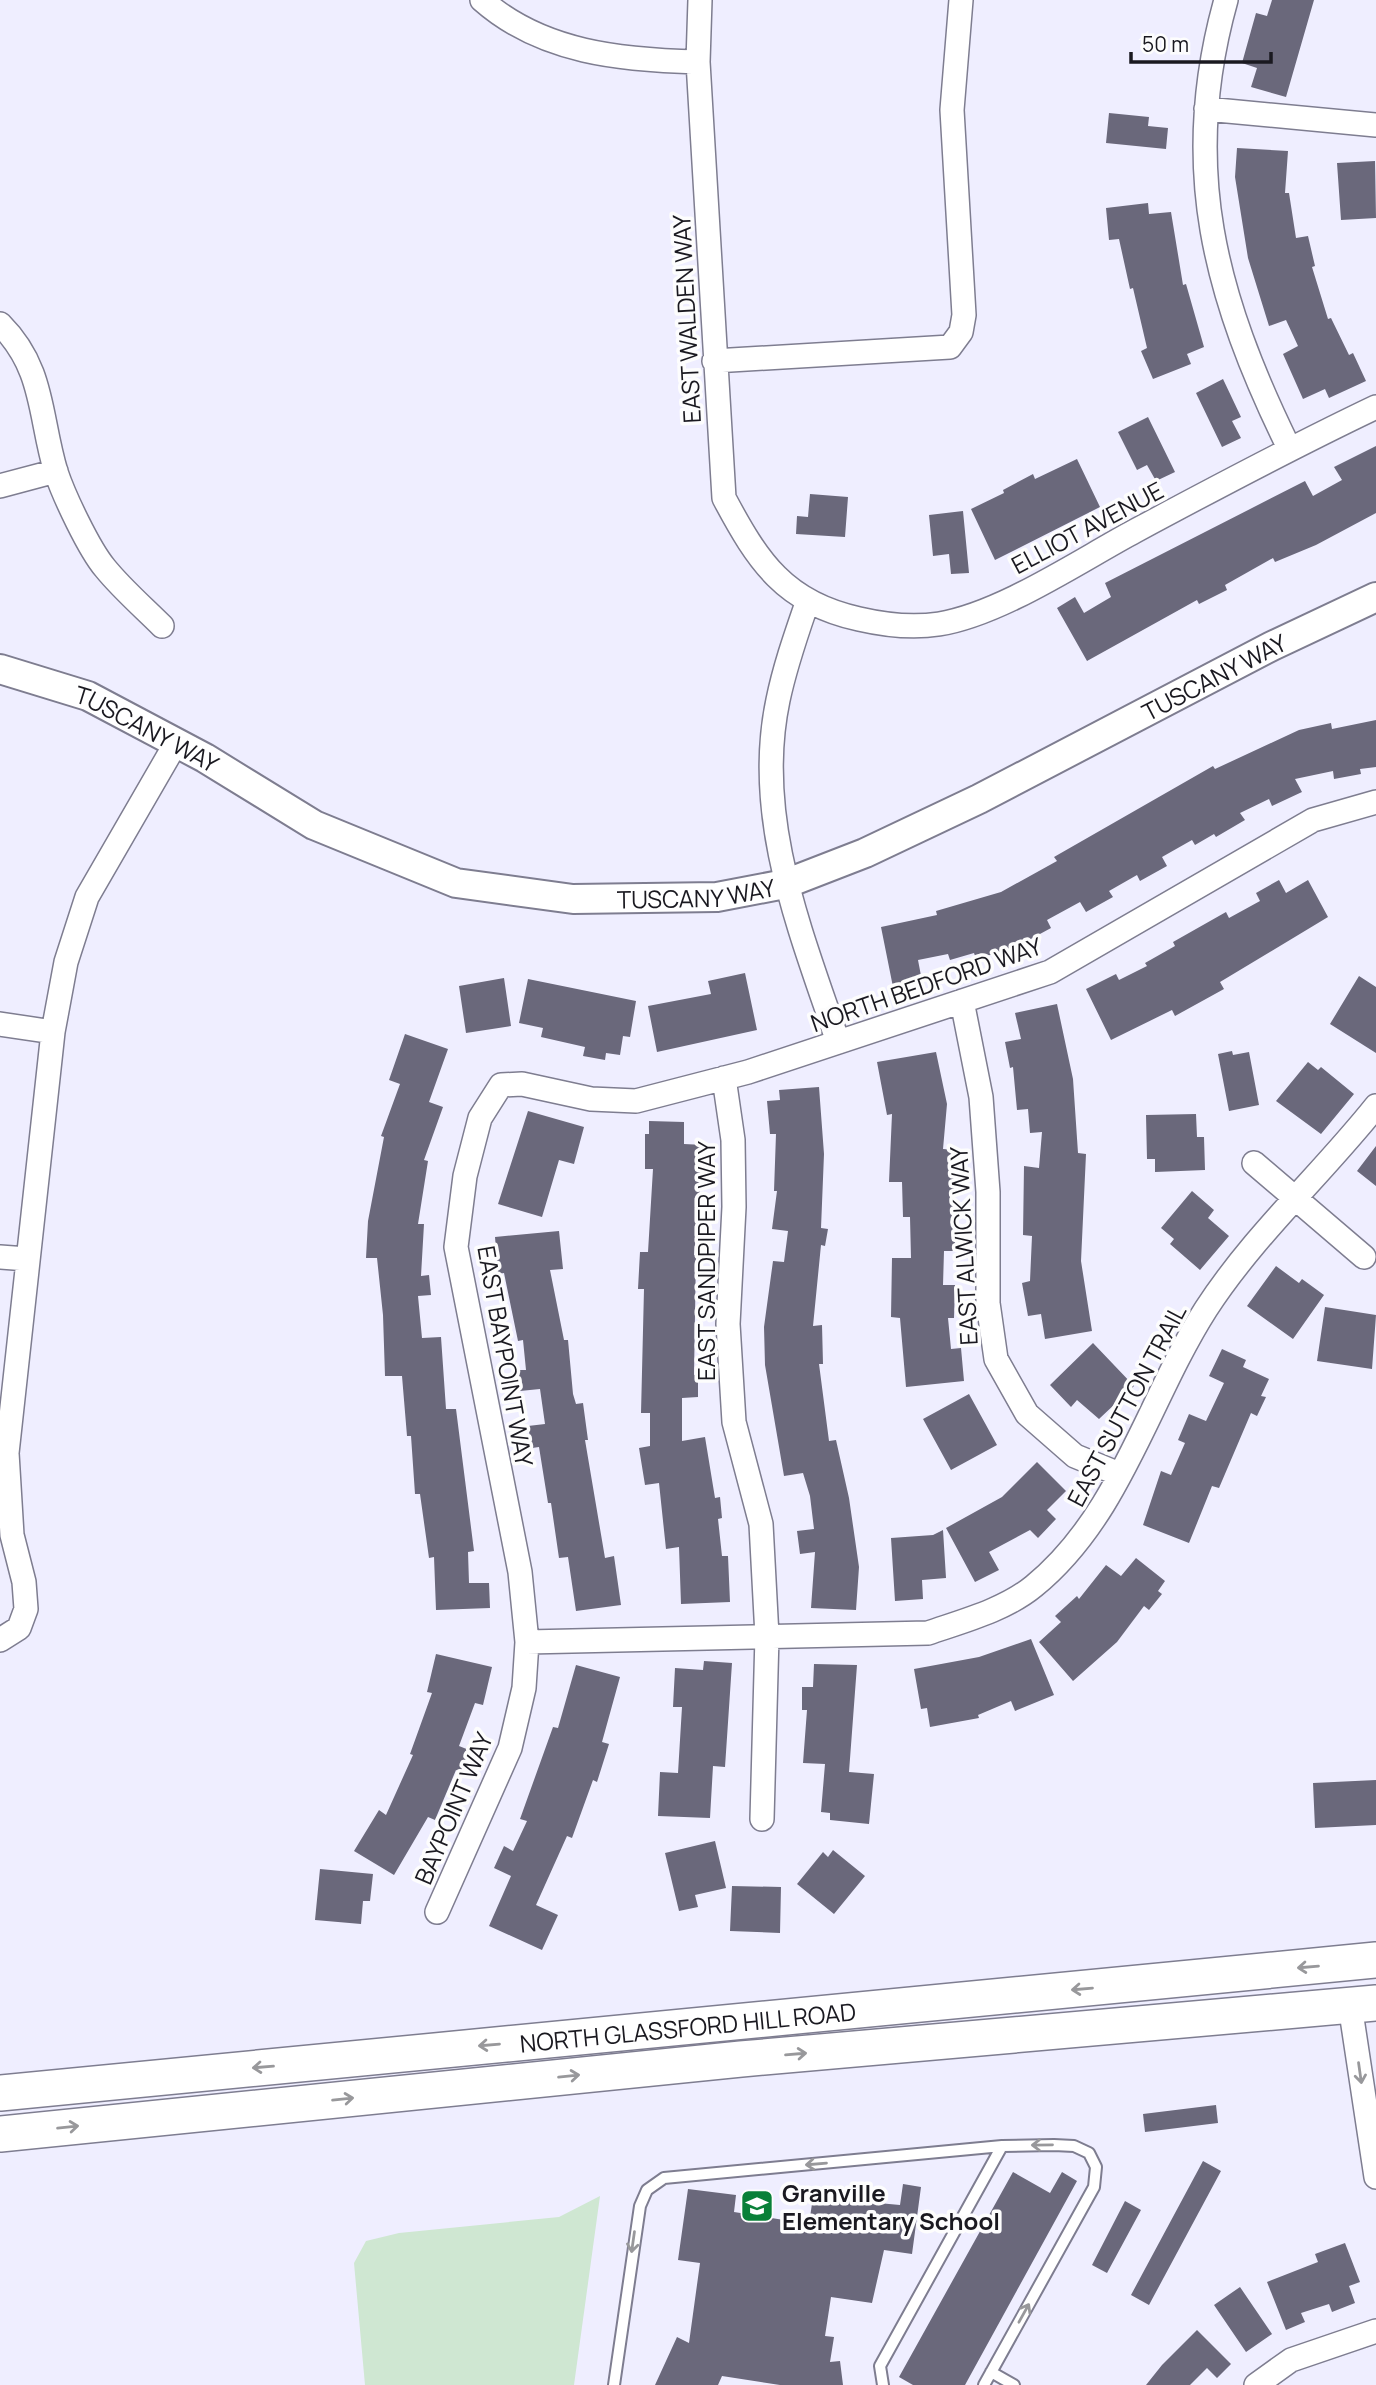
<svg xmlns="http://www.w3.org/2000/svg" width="1376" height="2385" font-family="Manrope,sans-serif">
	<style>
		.green { fill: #cfe7d2 }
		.building { fill: #6a687b }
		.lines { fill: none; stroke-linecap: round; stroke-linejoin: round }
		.service-casing { stroke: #7e7d90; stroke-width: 14 }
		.minor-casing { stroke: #7e7d90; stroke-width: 26 }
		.tertiary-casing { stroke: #7e7d90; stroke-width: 32 }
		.primary-casing { stroke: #7e7d90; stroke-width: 38 }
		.service { stroke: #fff; stroke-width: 10 }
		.minor { stroke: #fff; stroke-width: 23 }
		.tertiary { stroke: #fff; stroke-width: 28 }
		.primary { stroke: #fff; stroke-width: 35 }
		.oneway { stroke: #98989b }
		.labels { text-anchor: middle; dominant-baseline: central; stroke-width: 7; stroke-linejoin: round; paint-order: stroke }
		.street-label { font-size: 24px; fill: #1a1920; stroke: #fdfdfd }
		.poi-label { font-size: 24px; font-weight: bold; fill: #1a1920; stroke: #fdfdfd; text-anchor: start }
	</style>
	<rect width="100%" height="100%" fill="#efeeff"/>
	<path class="green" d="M600,2196L574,2385H365L354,2263L366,2241L399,2233L559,2217Z"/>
	<path class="building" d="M1272,0H1314L1286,97L1251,87L1257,68L1242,63L1256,13L1267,16Z
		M1109,113L1149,117L1148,126L1168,128L1166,149L1106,143Z
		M1237,148L1288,151L1285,193H1289L1296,238L1308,236L1315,266L1312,267L1328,319L1331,318L1349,355L1353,353L1366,381L1329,398L1325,389L1303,399L1283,354L1298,346L1286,320L1269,326L1248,258L1235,177Z
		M1375,161L1376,218L1341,220L1337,163Z
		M1148,203L1149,214L1171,212L1183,285L1186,284L1204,347L1187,354L1191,364L1153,379L1141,351L1147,348L1133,288L1130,289L1119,239L1109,240L1106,208Z
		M1223,379L1241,417L1232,421L1241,438L1222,447L1196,393Z
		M1148,417L1175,472L1156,481L1147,465L1137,470L1118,432Z
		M1376,446V513L1316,545L1275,562L1273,558L1225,585L1227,590L1199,604L1197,600L1087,661L1057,608L1075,597L1084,613L1111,597L1105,583L1305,481L1313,496L1342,480L1334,467Z
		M1077,459L1100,507L995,560L971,509L1004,493L1003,490L1033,474L1035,479Z
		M810,494L848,497L845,537L796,534L797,516L808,517Z
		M963,511L969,573L951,574L949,554L933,556L929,515Z
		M1376,720V767L1360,769L1361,774L1334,779L1333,771L1295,779L1302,792L1272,806L1269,799L1240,813L1245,820L1216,837L1214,834L1195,845L1192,840L1162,857L1167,866L1140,881L1137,875L1109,891L1113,897L1086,912L1080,902L1047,920L1051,928L1014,948L976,959L974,953L950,960L948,954L918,960L922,981L893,987L881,927L937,915L936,911L1001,892L1057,861L1054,857L1213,766L1215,769L1299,730L1331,723L1332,729Z
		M1279,880L1286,893L1308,880L1328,917L1220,982L1224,989L1175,1016L1172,1010L1111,1040L1086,989L1116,974L1119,980L1147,966L1145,963L1175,946L1173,942L1226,912L1229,918L1260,901L1256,893Z
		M745,973L757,1030L657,1052L648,1006L711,994L708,981Z
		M1359,976L1376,987V1053L1330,1024Z
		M504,978L511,1026L466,1033L459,986Z
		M528,979L636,1001L630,1037L623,1036L620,1055L606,1053L605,1060L583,1056L585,1047L541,1037L543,1028L519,1023Z
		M1057,1004L1073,1079L1078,1153L1086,1154L1081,1261L1092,1331L1045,1339L1041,1314L1028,1316L1022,1283L1030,1281L1032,1236L1023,1235L1024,1166L1039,1168L1042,1132L1030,1133L1028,1109L1017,1110L1013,1067L1010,1068L1005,1042L1021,1039L1015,1013Z
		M405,1034L448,1049L429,1102L443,1107L424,1160L428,1161L418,1224H424L421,1276L429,1275L431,1295L418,1296L422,1338L441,1337L446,1409H456L474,1551L468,1552L469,1583H489L490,1608L436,1610L434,1557L429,1558L420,1494H415L411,1436H407L402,1376H385L383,1315L377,1258H366L368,1221L384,1137L381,1136L400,1084L389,1080Z
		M1232,1051L1233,1055L1249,1052L1259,1105L1229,1111L1218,1054Z
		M936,1052L947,1104L943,1149L955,1150V1251H944L943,1285H955L954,1318H948L951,1349L961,1348L964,1381L906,1387L900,1318L891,1317L892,1258H911L910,1217H903L902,1182H889L892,1114L887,1115L877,1062Z
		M1308,1062L1318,1070L1321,1067L1354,1094L1321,1134L1276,1101Z
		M819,1087L824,1154L821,1228L828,1229L825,1246L821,1245L813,1326L822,1325L823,1364H819L829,1441L836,1440L849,1498L859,1567L856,1610L811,1608L815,1552L800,1554L797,1531L814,1529L810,1496L803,1473L784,1476L765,1365L764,1327L773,1261L784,1262L788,1231L772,1229L777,1191H774L776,1134H770L767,1101L780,1100L779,1090Z
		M528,1111L584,1127L574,1164L559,1160L542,1217L498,1204Z
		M1196,1114L1197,1137H1204L1205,1170L1155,1172V1159H1147L1146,1115Z
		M649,1121L684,1122V1144L704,1145L694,1255H696L694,1375L698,1374V1397L682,1398V1441L705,1437L715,1498L720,1497L722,1518L718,1519L722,1556H728L730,1602L681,1604L679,1547L666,1549L659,1483L645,1485L639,1448L650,1446V1413H641L644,1289H638L640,1252H648L653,1169H645V1134H649Z
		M1376,1146V1186L1357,1171Z
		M1192,1191L1214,1210L1208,1218L1229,1236L1200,1270L1170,1244L1174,1239L1161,1228Z
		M559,1231L563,1269L550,1270L564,1340H568L573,1394L576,1404L583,1403L588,1440H585L605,1558L614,1556L621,1605L576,1611L568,1557L559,1558L551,1503H548L539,1447L532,1448L528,1426L545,1424L540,1389L520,1391L518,1370H526L523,1340L518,1341L504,1273L498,1274L495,1237Z
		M1276,1266L1299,1283L1302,1279L1324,1295L1293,1339L1247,1306Z
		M1325,1307L1376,1315L1372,1369L1317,1361Z
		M1093,1343L1134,1386L1099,1419L1077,1400L1071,1407L1050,1385Z
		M1222,1349L1246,1360L1243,1367L1269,1379L1261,1396L1266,1397L1257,1416L1251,1413L1219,1488L1212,1486L1189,1543L1143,1525L1161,1471L1171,1475L1185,1443L1178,1440L1189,1414L1206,1421L1224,1383L1209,1376Z
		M969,1394L997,1445L951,1470L923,1419Z
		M1037,1462L1066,1491L1047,1510L1056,1519L1038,1538L1030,1530L989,1552L999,1570L975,1582L946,1528L1002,1497Z
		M943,1530L946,1578L922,1580L923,1599L895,1601L891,1538L933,1535Z
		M1136,1558L1165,1581L1158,1591L1162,1594L1149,1610L1144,1606L1117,1642L1073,1681L1039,1642L1061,1622L1055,1616L1077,1596L1079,1599L1106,1565L1121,1576Z
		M1031,1639L1054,1695L1015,1711L1011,1701L978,1715L979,1718L930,1727L927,1708L921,1709L914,1669L979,1657Z
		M436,1654L492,1667L483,1705L475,1703L459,1746L469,1750L461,1772L456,1770L435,1820L428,1817L394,1875L354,1851L379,1810L386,1815L413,1755L410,1754L432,1693L427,1692Z
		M704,1661L732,1663L725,1767L713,1766L710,1818L658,1816L660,1772L678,1773L682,1707H673L675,1668L703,1670Z
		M814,1664L857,1665L849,1772L874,1774L869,1824L830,1820V1813L821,1812L825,1764L803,1763L807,1710H802V1687H813Z
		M576,1665L620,1677L602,1742L609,1744L597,1782L593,1780L572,1838L567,1836L536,1905L558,1915L542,1950L489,1926L511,1876L494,1868L504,1846L513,1851L527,1821L520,1819L553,1727L558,1728Z
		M1376,1780V1825L1315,1828L1313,1783Z
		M715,1841L726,1888L695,1895L698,1907L679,1911L665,1853Z
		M833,1850L865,1876L834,1914L797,1884L823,1852L828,1857Z
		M320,1869L373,1874L370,1901H363L361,1924L315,1920Z
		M732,1886L781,1887L780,1933L730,1931Z
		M1216,2105L1218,2123L1145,2132L1143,2114Z
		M1203,2161L1221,2171L1149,2305L1131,2295Z
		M1013,2172L1050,2193L1062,2172L1077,2181L965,2385H913L899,2377Z
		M903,2184L921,2187L912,2254L884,2250L872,2303L831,2297L825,2336L834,2337L830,2362L840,2361L843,2385H780L722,2376L718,2385H655L677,2337L689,2343L700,2263L678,2260L688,2189L736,2195L734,2212L809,2224L813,2197L900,2205Z
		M1125,2201L1141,2210L1107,2273L1092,2265Z
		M1345,2243L1360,2282L1349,2286L1355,2303L1332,2312L1329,2304L1301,2313L1305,2322L1286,2330L1267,2282L1318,2262L1315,2254Z
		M1240,2287L1272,2334L1246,2352L1214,2305Z
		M1197,2330L1231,2364L1217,2378L1207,2368L1190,2385H1146L1162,2365Z"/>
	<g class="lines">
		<defs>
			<path id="service" d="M991,2372L1014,2385
				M614,2385L640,2206L647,2190L664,2178L1002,2146L1054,2145L1074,2146L1089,2153L1096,2167L1094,2187L984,2385
				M883,2385L880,2366L1002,2146"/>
			<path id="minor" d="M482,0C542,53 622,60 698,62
				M700,0L698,62L724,498C758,562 785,603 859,619C885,625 913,628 939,624C1001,614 1079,561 1135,531C1215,488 1294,446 1376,407
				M1226,0C1179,167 1215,297 1289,448
				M1206,109L1376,125
				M0,324C45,369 39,416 56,472C64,496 89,549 105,568C122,589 143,607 162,626
				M714,361L950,347L961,332L964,315L952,110L961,0
				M0,486L56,471
				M807,603C796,635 785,666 778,700C753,818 801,932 838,1042
				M962,1001L981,1097L988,1192V1303L996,1359L1027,1414L1075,1456L1119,1474
				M0,1024L53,1032
				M724,1078L733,1140L734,1207L728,1324L734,1422L761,1524L767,1636L762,1819
				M1254,1163L1364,1257
				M0,1257L27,1259
				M0,1640L19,1628L26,1609L24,1582L12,1535L7,1453L53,1032L66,962L87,897L176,743
				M527,1642L928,1633C963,1621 1005,1610 1034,1586C1120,1516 1148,1400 1206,1309C1254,1235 1321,1175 1376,1106
				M437,1912L510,1748L524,1688L527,1642L520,1572L456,1247L465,1176L480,1118L501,1085L522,1084L591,1099L636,1101L748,1072L1050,972L1313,820L1376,802
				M1350,2005L1376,2177
				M1256,2385L1291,2360L1376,2331"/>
			<g id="tertiary">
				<path id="s1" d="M0,669L88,696L205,758L314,825L456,883L573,899L717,897L785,884L865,853L979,799L1272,646L1376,597"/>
			</g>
			<g id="primary">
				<path id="s2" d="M0,2093L1376,1960"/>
				<path d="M0,2134L741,2059L1376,2003"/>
			</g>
		</defs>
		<use href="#service" class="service-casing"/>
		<use href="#minor" class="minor-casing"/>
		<use href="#tertiary" class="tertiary-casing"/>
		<use href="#primary" class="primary-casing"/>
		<use href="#service" class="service"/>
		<use href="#minor" class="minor"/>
		<use href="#tertiary" class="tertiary"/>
		<use href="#primary" class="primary"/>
	</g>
	<defs><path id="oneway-shaft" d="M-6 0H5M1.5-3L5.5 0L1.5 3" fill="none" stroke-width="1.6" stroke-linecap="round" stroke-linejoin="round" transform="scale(1.75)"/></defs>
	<g class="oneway">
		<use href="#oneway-shaft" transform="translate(1308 1967) rotate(175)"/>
		<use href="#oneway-shaft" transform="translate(1082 1989) rotate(175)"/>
		<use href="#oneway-shaft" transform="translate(489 2045) rotate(175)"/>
		<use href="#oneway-shaft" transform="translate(796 2054) rotate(-5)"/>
		<use href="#oneway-shaft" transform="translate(263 2067) rotate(175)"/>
		<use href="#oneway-shaft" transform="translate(1360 2073) rotate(82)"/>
		<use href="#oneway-shaft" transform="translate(569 2076) rotate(-6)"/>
		<use href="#oneway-shaft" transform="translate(343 2099) rotate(-6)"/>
		<use href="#oneway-shaft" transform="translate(68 2127) rotate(-6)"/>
		<use href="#oneway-shaft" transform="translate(1042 2145) rotate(179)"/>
		<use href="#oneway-shaft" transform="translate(816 2164) rotate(175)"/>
		<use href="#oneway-shaft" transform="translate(633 2242) rotate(98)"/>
		<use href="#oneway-shaft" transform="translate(1024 2313) rotate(-61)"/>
	</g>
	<defs>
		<symbol id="school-square" viewBox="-11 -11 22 22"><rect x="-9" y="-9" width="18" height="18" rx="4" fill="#098038" stroke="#fdfdfd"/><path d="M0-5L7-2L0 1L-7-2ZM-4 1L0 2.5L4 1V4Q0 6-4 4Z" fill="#fff"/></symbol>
	</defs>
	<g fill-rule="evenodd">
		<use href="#school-square" x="738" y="2187" width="38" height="38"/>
	</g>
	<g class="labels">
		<g class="street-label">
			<text transform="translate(686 319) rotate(-93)">EAST WALDEN WAY</text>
			<text transform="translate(1087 527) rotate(-28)">ELLIOT AVENUE</text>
			<text stroke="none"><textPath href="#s1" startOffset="1314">TUSCANY WAY</textPath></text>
			<text stroke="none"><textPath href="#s1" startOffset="159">TUSCANY WAY</textPath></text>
			<text stroke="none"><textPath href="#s1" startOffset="747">TUSCANY WAY</textPath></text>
			<text transform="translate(926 984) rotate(-19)">NORTH BEDFORD WAY</text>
			<text transform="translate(963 1246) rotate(-93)">EAST ALWICK WAY</text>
			<text transform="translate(705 1261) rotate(-90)">EAST SANDPIPER WAY</text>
			<text transform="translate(506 1356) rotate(80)">EAST BAYPOINT WAY</text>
			<text transform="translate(1126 1405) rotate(-62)">EAST SUTTON TRAIL</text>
			<text transform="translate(453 1808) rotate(-67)">BAYPOINT WAY</text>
			<text stroke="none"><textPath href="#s2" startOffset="691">NORTH GLASSFORD HILL ROAD</textPath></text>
		</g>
		<g class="poi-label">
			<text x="782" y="2192">Granville<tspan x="782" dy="28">Elementary School</tspan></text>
		</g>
	</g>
	<path d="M1131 52v10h140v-10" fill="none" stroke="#1a1920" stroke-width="3.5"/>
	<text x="1142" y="52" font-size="21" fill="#1a1920" stroke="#fdfdfd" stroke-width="5" paint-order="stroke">50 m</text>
</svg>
